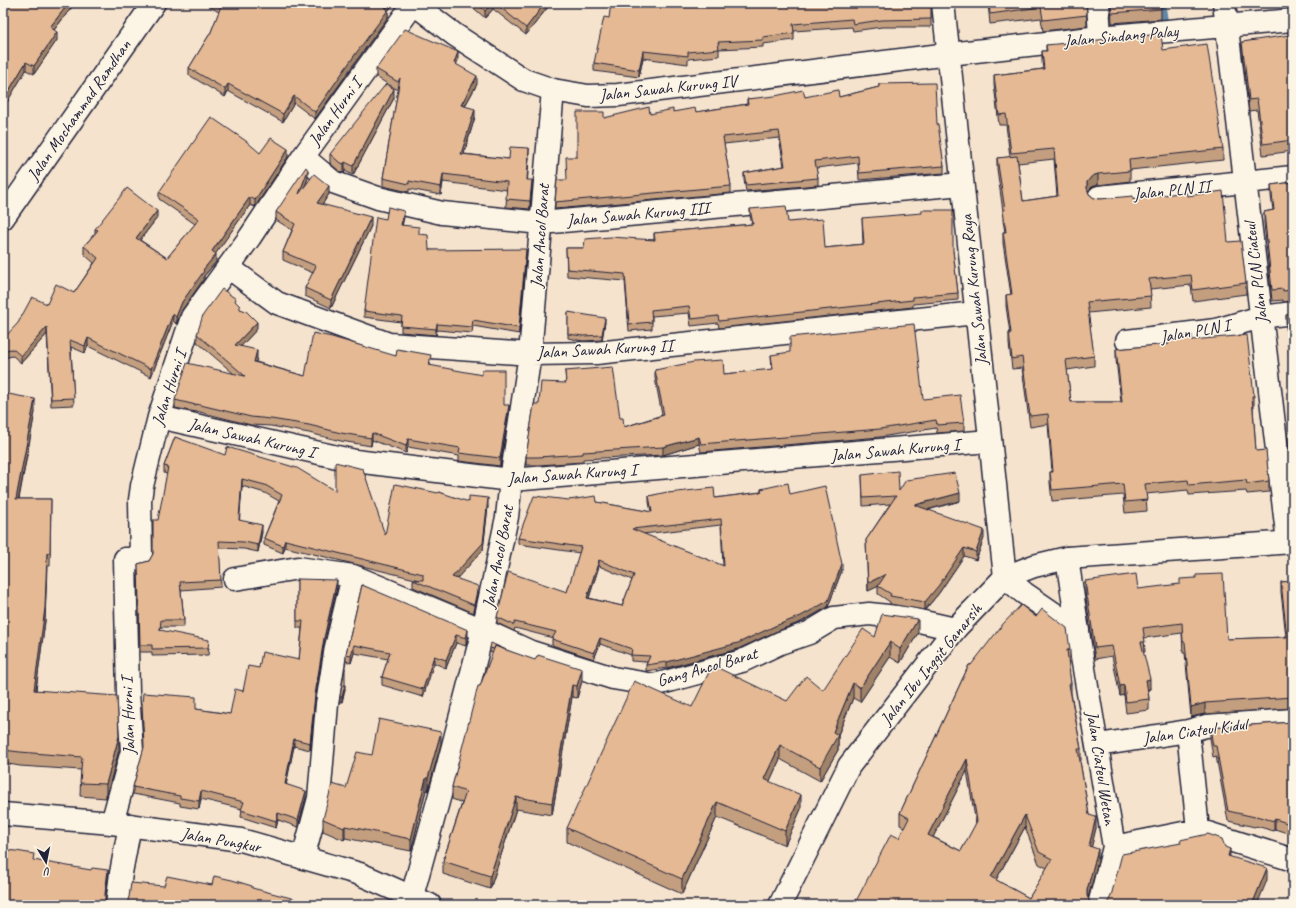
<svg xmlns="http://www.w3.org/2000/svg" width="1296" height="908" font-family="Caveat,sans-serif">
	<style>
		.lines { fill: none; stroke-linecap: round; stroke-linejoin: round }
		.stream { stroke: #6287a6; stroke-width: 7 }
		.minor-casing { stroke: #22223b; stroke-width: 25 }
		.tertiary-casing { stroke: #22223b; stroke-width: 25 }
		.secondary-casing { stroke: #22223b; stroke-width: 25 }
		.minor { stroke: #fcf5e5; stroke-width: 22 }
		.tertiary { stroke: #fcf5e5; stroke-width: 22 }
		.secondary { stroke: #fcf5e5; stroke-width: 22 }
		.wall { fill: #c49f7f; stroke: #22223b; fill-rule: evenodd }
		.shaded-wall { fill: #a08268; stroke: #22223b }
		.building { fill: #e4b994; stroke: #22223b; fill-rule: evenodd }
		.labels { text-anchor: middle; dominant-baseline: central; stroke-width: 3; stroke-linejoin: round; paint-order: stroke }
		.street-label { font-size: 17px; fill: #22223b; stroke: #fcf5e5 }
	</style>
	<rect width="100%" height="100%" fill="#f5e3cd"/>
	<filter id="ink" filterUnits="userSpaceOnUse"><feTurbulence type="fractalNoise" baseFrequency=".025" numOctaves="2"/><feDisplacementMap in="SourceGraphic" scale="8" xChannelSelector="R" yChannelSelector="G"/><feConvolveMatrix kernelMatrix="1 2 1 2 8 2 1 2 1" color-interpolation-filters="sRGB"/></filter>
	<g filter="url(#ink)">
		<g class="lines">
			<path class="stream" d="M1162,3L1165,26"/>
			<defs>
				<path id="minor" d="M1098,3L1100,37
					M1224,3L1288,542
					M949,54L1100,37L1293,20
					M303,157L333,182L378,198L442,213L541,223L962,184
					M1099,197L1293,177
					M228,267L277,303L389,344L530,354L596,353L976,313
					M1127,341L1216,330L1261,317L1293,313
					M159,417L355,461L511,480L990,441
					M1067,558L1080,645L1114,847L1099,905
					M1005,577L1024,593L1078,630
					M235,579L298,568L353,576L483,630L531,652L613,678L654,685L742,661L780,643L809,633L834,618L869,614L906,618L955,629
					M1188,731L1198,830
					M1098,745L1188,731L1206,726L1293,720
					M112,823L132,751L128,693L125,559H139L141,557L140,500L142,486L159,417L192,317L250,237L303,157L414,3
					M1114,847L1198,830L1293,860
					M303,858L319,798L327,704L336,647L353,576
					M412,896L447,769L483,630L507,517L511,480L530,354L553,90
					M117,905L121,873L130,825"/>
				<path id="tertiary" d="M413,3L455,35L524,80L553,90L588,96L618,95L949,54
					M943,3L1005,577"/>
				<path id="secondary" d="M3,218L154,3
					M3,814L112,823L241,840L360,874L430,905
					M780,905L849,766L955,629L1005,577L1034,566L1067,558L1293,542"/>
			</defs>
			<use href="#minor" class="minor-casing"/>
			<use href="#tertiary" class="tertiary-casing"/>
			<use href="#secondary" class="secondary-casing"/>
			<use href="#minor" class="minor"/>
			<use href="#tertiary" class="tertiary"/>
			<use href="#secondary" class="secondary"/>
		</g>
		<path class="wall" d="M3,3H75L54,30L57,40L34,74L26,70L4,107L6,116L3,121Z
			M203,3H394L388,11V17L354,64L315,119L294,103L283,122L228,91L225,97L189,75V68L211,32L219,12Z
			M446,3H452L450,6Z
			M468,3H551L526,35L493,9L485,18Z
			M931,3V27H882L853,31L852,27L794,31V40L763,44V47L719,49V56L688,59V64L643,58L639,77L594,71V63L609,18Z
			M988,3H1086L1087,26L1043,31L1041,18L990,24Z
			M1111,3H1160L1161,9V19L1112,23Z
			M1293,37V151L1263,155L1257,110L1249,111L1242,53V42Z
			M1046,45L1163,50L1223,149V160L1130,170V181L1098,185L1092,187L1088,192L1089,194L1094,198L1100,199H1133L1187,196L1228,242L1246,283V294L1193,301L1191,285L1150,289L1151,307L1088,313L1094,356V366L1067,370L1071,402H1121L1116,360V349L1169,344V338L1192,340L1254,396V407H1253L1256,451L1269,481V492L1247,494L1246,491L1189,495L1188,490L1146,494L1147,511L1125,513L1123,495L1052,501L1050,483V472H1052L1048,424L1030,427L1022,368L1012,369L1009,344V333H1010L1006,306V295H1011L1003,243V232H1005L1003,221V211L997,169V158L1010,157L1006,125H999L994,85V75L1043,69L1042,62V51H1046ZM1054,159L1057,196L1023,201L1018,163Z
			M458,60L456,64L477,84L465,106L475,117L464,154L509,159L529,157L527,180L532,188L530,209L506,207L507,190L443,182L441,195L409,189V192L383,186V178L398,90L376,77V69Z
			M879,84L937,124L944,166V173L859,180L858,163L816,168L818,178V185L746,191L744,180V173L784,166L779,138L724,144L731,186V193L555,209V202L567,180L577,157L604,118L673,112H696L747,104V99L805,97H839L879,87Z
			M394,98L353,175L345,171L344,173L339,171L330,163V154Z
			M260,153L288,157L255,207L250,205L215,254L216,262L204,276V279L182,310L176,324L173,321L151,377L88,346L85,353L71,347L74,405L51,406L47,334L21,363L13,356L3,358V337L4,338L47,304L74,293L94,263L84,254V246L95,233V229L157,218L140,240L167,258L195,224L159,199V192Z
			M308,178L305,186L329,194L322,205L371,226L331,308L305,296V288L313,273L283,260V252L292,230L276,220V212Z
			M1293,182V301L1283,302V300L1272,301L1264,223V212L1273,210L1271,196V185Z
			M750,209L788,222L825,248L863,244L862,218L953,251L958,293V300L913,304V307L719,328L718,323L691,326L689,313L652,316V329L629,331L625,281L567,276L566,248H584L654,240V233L752,224L750,216Z
			M404,217L402,225L419,234L429,250L526,255L519,334L473,326L472,333L437,330L436,335L401,332V322L364,317V311L386,219Z
			M236,302L240,309L257,329L241,346L257,358L256,362L305,376L396,356L431,363L430,365L504,405L509,412L500,466L459,461V456L408,447L406,453L372,440L371,446L341,441L309,433L271,426L251,425L196,411V412L175,408V400L233,373L197,342V334Z
			M568,312L605,322L602,340L583,341L568,338Z
			M1293,314V385L1286,326V315Z
			M771,355L923,399L964,423V431L937,433L936,428L880,437L701,452L699,444L663,455L583,459V462L538,465H526V457L539,404L566,383L565,371L620,418L624,427L662,415L655,378V370L724,374L772,370Z
			M3,393L35,412L19,499H51L50,566H47L45,621L36,690L119,750L106,798L80,796L81,770L20,766L3,763Z
			M175,437L385,535L469,502L488,506L483,550L457,578L478,594L474,613L413,587V580H419L285,547L283,553L264,545V538L279,501L265,493L242,486L239,520L262,532L258,552L244,549L219,548L221,587L181,590L184,620V627H161L160,630L209,648L208,655L152,656V652H140L138,564L149,561L153,554L167,474L164,473V466Z
			M862,475L899,491L960,501L928,510L984,538L976,560L964,556L939,593L925,610L890,604V602L878,594V586L868,591L866,540L890,504L863,506Z
			M761,489L790,494L842,570L828,607L801,622L775,632L738,649L667,668L646,671V665L647,662L631,661V655L600,644L594,659L552,645V639L553,638L515,628L514,631L497,623V617L567,592L580,553L518,544V538L569,500L597,502L651,512L649,502V496L668,493L715,498L761,492ZM721,525L723,566L643,534ZM599,566L632,580L622,606L589,598Z
			M297,579L337,587L324,645L315,702L310,750L294,746L286,784L306,798L298,827L278,820L276,828L241,817L242,809L201,799L199,809L180,806V803L133,794V787L144,748L142,704L196,709L230,714L243,691L259,668L299,660L302,628H297Z
			M1085,581L1138,589L1227,639L1286,637L1281,592V582L1293,581V708L1205,714L1191,717L1185,653H1183L1182,633L1144,638L1145,652H1143L1150,689L1148,690L1149,699V710L1126,713L1124,695L1120,696L1112,656L1095,659L1085,592Z
			M362,585L468,637L466,646L456,643L446,668L434,663L423,697L382,685V677L388,659L354,653L351,663L346,661V654Z
			M918,633L900,663L890,657L860,702L853,698L838,735V750L820,781L780,759L769,782L801,809L785,845L717,817L682,894L567,842V828L692,707L787,701L823,690L875,637Z
			M490,648L504,649L582,681L577,698L572,697L552,815L516,809L490,889L443,874V861L462,803L452,799V787L480,686L493,653L490,652Z
			M1070,650V662H1068L1071,684V693L1081,749V761H1080L1089,815L1096,828L1091,847L1098,861L1088,898L1090,902L854,905L899,838L904,827L900,825V813L969,665ZM967,771L976,824L961,851L933,837ZM1025,827L1039,864L1047,868L1029,898L996,880Z
			M345,689L342,702H340V697Z
			M1293,722V835L1275,829L1274,831L1256,826L1255,827L1228,821L1216,756L1213,757L1210,738V728Z
			M441,744L428,791L426,790L411,851L345,838L344,840L323,831V819L346,788L372,755Z"/>
		<path class="shaded-wall" d="M69,3H75L50,35V27Z
			M389,3H394L388,11V17L354,64L315,119V112Z
			M492,3H493V9L485,18V11Z
			M545,3H551L526,35V28Z
			M57,32V40L34,74V66Z
			M643,51V58L639,77V70Z
			M458,52V60L454,71V63Z
			M26,62V70L3,109V101Z
			M477,76V84L461,113V105Z
			M228,84V91L225,97V89Z
			M394,89V98L353,175V166Z
			M294,96V103L283,122V114Z
			M6,108V116L3,121V113Z
			M475,109V117L461,162V154Z
			M529,148V157L527,188V180Z
			M288,149V157L255,207V200Z
			M345,162V171L344,173V164Z
			M308,170V178L299,203V194Z
			M443,174V182L441,195V187Z
			M1098,174V185L1092,187L1087,192V182L1092,176Z
			M532,180V188L530,209V201Z
			M329,186V194L317,212V203Z
			M250,197V205L212,259V251Z
			M157,211V218L136,245V238Z
			M404,211V217L401,231V225Z
			M371,217V226L331,308V300Z
			M526,249V255L519,334V328Z
			M216,254V262L204,276V279L182,310L176,324V317L182,302L203,270Z
			M173,314V321L151,377V369Z
			M605,318V322L602,340V335Z
			M257,322V329L235,353V345Z
			M437,324V330L436,335V329Z
			M47,327V334L21,363V356Z
			M88,338V346L85,353V346Z
			M257,350V358L254,370V362Z
			M35,399V412L16,512V499Z
			M509,405V412L500,466V458Z
			M372,433V440L371,446V438Z
			M699,437V444L663,455V447Z
			M408,439V447L406,453V446Z
			M242,479V486L239,527V520Z
			M960,493V501L915,513V505Z
			M488,498V506L483,550L452,584V577Z
			M262,525V532L258,552V545Z
			M984,530V538L976,560V552Z
			M285,540V547L283,553V546Z
			M964,548V556L939,593L925,610V602Z
			M47,553L45,621L34,704V690Z
			M599,560V566L587,604V598Z
			M842,564V570L828,607L801,622L775,632L738,649L667,668V662L775,626Z
			M886,574V583L868,591V583Z
			M337,580V587L324,645L315,702L310,750V743L315,695L324,638Z
			M478,586V594L474,613V605Z
			M918,619V633L900,663V649Z
			M468,630V637L466,646V638Z
			M456,635V643L446,668V660Z
			M600,638V644L594,659V653Z
			M890,642V657L860,702V688Z
			M354,645V653L351,663V655Z
			M434,656V663L423,697V689Z
			M582,669V681L577,698V686Z
			M1150,679V689L1146,690V680Z
			M853,683V698L837,737L838,735V750L820,781V767L833,732Z
			M345,684V689L342,702V697Z
			M572,685V697L552,815V803Z
			M1124,685V695L1120,696V686Z
			M1205,703V714L1191,717V707Z
			M441,732V744L428,791V778Z
			M119,736V750L106,798V784Z
			M294,739V746L285,791V784Z
			M780,745V759L764,794V779Z
			M967,759V771L928,847V835Z
			M426,778V790L411,851V839Z
			M201,791V799L199,809V801Z
			M306,791V798L298,827V820Z
			M801,795V809L785,845V831Z
			M516,797V809L490,889V876Z
			M717,802V817L682,894V879Z
			M278,813V820L276,828V821Z
			M1025,815V827L991,889V877Z
			M1096,817V828L1089,858V846Z
			M1275,819V829L1274,831V821Z
			M345,826V838L344,840V828Z
			M1098,849V861L1087,902V890Z
			M1230,849V860L1228,856Z
			M1267,868V880L1257,905H1252Z
			M108,870V879L105,903V894Z"/>
		<path class="building" d="M3,3H69L50,27L57,32L34,66L26,62L3,101Z
			M216,3H389L385,7L388,10L354,56L315,112L294,96L283,114L228,84L225,89L189,68L211,32L221,6Z
			M477,3H492L485,11Z
			M495,3H545L526,28Z
			M611,3H931V19L882,20L853,24L852,19L793,24L794,33L763,37V40L718,42L719,49L688,52V56L643,51L639,70L594,63L604,17L609,18Z
			M989,3H1086L1087,15L1043,20L1041,7L990,14Z
			M1111,3H1160L1161,9L1112,13Z
			M405,29L458,52L454,63L477,76L461,105L475,109L461,154L509,159L510,147L529,148L527,180H532L530,201L506,199L507,182L443,174L441,187L409,181V184L383,178L400,78L398,82L376,69Z
			M1161,34L1163,50L1207,44L1223,149L1129,159L1130,171L1098,174L1092,176L1087,182V188L1089,194L1094,198L1100,199L1133,196V199L1186,192L1187,196L1223,191L1228,242L1241,241L1246,283L1193,290L1191,275L1149,279L1151,296L1087,302L1094,356L1066,360L1071,402H1122L1116,349L1169,344V338L1192,335V340L1247,335L1254,396H1252L1256,451L1266,450L1269,481L1247,484L1246,480L1189,485L1188,480L1145,484L1147,500L1125,502L1123,484L1052,490L1050,472H1053L1048,414L1030,416L1022,357L1012,359L1009,333H1011L1006,295L1012,294L1003,232H1006L1003,210H1005L997,158L1017,156L1023,201L1058,196L1054,149L1011,153L1006,114L999,115L994,75L1044,69L1042,51H1047L1046,45Z
			M1290,35L1291,37H1293V140L1263,144L1257,99L1249,100L1242,42Z
			M935,83L937,124H938L944,166L859,173L858,156L815,161L818,178L746,185L744,173L785,166L779,131L723,137L731,186L555,202L557,180H567L566,157H577V112H604V118L649,107L650,114L673,109V112L695,108L696,112L748,104L747,99L775,96L803,90L805,97L838,90L839,97L879,87V84Z
			M386,84L394,89L353,166L345,162L344,164L339,162L330,154Z
			M3,106L6,108L3,113Z
			M211,117L246,141L260,153L271,138L288,149L255,200L250,197L212,251L216,254L203,270L204,271L182,302L176,317L173,314L151,369L88,338L85,346L70,340L74,398L51,399L47,327L21,356L13,349L3,350V337L4,338L18,323L32,297L47,304L56,284L74,293L98,258L84,246L98,230L95,229L127,188L157,211L136,238L167,258L199,219L159,192Z
			M306,167L308,170L299,194L314,174L329,186L317,203L371,217L331,300L305,288L316,266L283,252L295,224L276,212Z
			M1293,182V290L1283,291V289L1272,290L1264,212L1274,210L1271,185Z
			M786,206L788,222L823,219L825,248L864,244L862,218L922,213V210H953V251L958,293L913,297V300L719,321L718,316L691,319L689,306L651,310L652,322L629,324L625,274L567,269L566,248H584L585,239L611,237L655,240L654,233L753,224L750,209Z
			M388,207L404,211L401,225L419,227V234L428,235L429,250L526,249L519,328L473,320L472,327L437,324L436,329L401,326L402,316L364,311L376,217L386,219Z
			M222,289L236,299L235,301L240,306V309L246,311L257,322L235,345L257,350L254,362L305,376L313,333L332,337L396,356L397,349L431,355L429,365L482,375V370H504V405H509L500,458L459,453L460,448L408,439L406,446L372,433L371,438L341,433L309,425L271,419L251,417L196,404V405L175,400L187,363L245,376L197,334L203,315Z
			M568,312L605,318L602,335L583,336L568,334Z
			M1293,314V374L1286,315Z
			M914,324L923,399L960,395L964,423L937,425L936,420L880,429L701,444L699,437L663,447L583,452V454L538,457H526L534,404H539L541,382L566,383L565,371L613,367L620,418H623L624,427L664,415L655,370L694,362L723,360L724,374L773,369L771,355L790,352V337Z
			M3,393L35,399L16,499H51L50,553H47L45,608L34,690L117,696L119,736L106,784L80,783L82,757L20,752L3,750Z
			M175,437L225,455L227,447L297,468L335,491V462L363,469L385,535L395,484L438,493L439,492L469,502V496L488,498L483,543L452,577L478,586L474,605L413,580H423V574L285,540L283,546L264,538L282,495L265,485L242,479L239,520L262,525L258,545L244,542L219,541L221,580L180,582L184,620H161L160,630L209,640L208,648L152,649V645H140L138,564L149,561L153,554V520H158L168,467L164,466Z
			M898,471L899,491L906,480L955,473L960,493L915,505L984,530L976,552L964,548L939,585L925,602L890,596L891,594L878,586L886,574L868,583L866,540L896,496L863,498L862,475Z
			M788,483L790,494L825,486L842,564L828,601L801,616L775,626L738,643L667,662L646,665L650,656L631,655L632,649L600,638L594,653L552,639L556,632L515,622L514,625L497,617L508,572L567,592L581,547L518,538L534,496L569,500L596,496L597,502L652,512L649,496L667,492L668,493L714,488L715,498L762,492L761,489ZM721,519L724,566L632,529ZM599,560L634,575L622,606L587,598Z
			M1136,574L1138,589L1180,584V579L1196,578V575L1223,574L1227,639L1287,637L1281,582L1293,581V697L1205,703L1191,707L1185,642H1183L1182,623L1143,628L1145,642H1141L1150,679L1146,680L1149,699L1126,702L1124,685L1120,686L1112,646L1095,648L1085,581Z
			M297,579L337,580L324,638L315,695L310,743L294,739L285,784L306,791L298,820L278,813L276,821L241,810L244,802L201,791L199,801L180,798V796L133,787L144,747L142,704L143,693L196,697V709L230,714L235,689L243,691L248,666L259,668L262,652L299,660L303,621H297Z
			M362,585L468,630L466,638L456,635L446,660L434,656L423,689L382,677L390,652L354,645L351,655L346,654Z
			M1021,605L1036,617L1042,609L1067,628L1070,650H1067L1071,684H1069L1081,749H1078L1089,815L1096,817L1089,846L1098,849L1087,890V896L1090,902L1095,905H854L891,834L899,838L909,818L900,813L969,665H971L1003,624ZM967,759L977,821L961,851L928,835ZM1025,815L1039,852L1052,859L1029,898L991,877Z
			M882,614L918,619L900,649L890,642L860,688L853,683L833,732L838,735L820,767L780,745L764,779L801,795L785,831L717,802L682,879L567,828L634,681L692,707L711,668L716,667L787,701L806,676L823,690L863,629L875,637Z
			M491,643L504,649L495,646L494,649L490,648Z
			M495,646L535,660L538,655L582,669L577,686L572,685L552,803L516,797L490,876L443,861L466,792L452,787L478,686H480Z
			M345,668V684L342,697H340Z
			M379,719L441,732L428,778H426L411,839L345,826L344,828L323,819L332,784L346,788L357,752L372,755Z
			M1293,722V825L1275,819L1274,821L1256,816L1255,817L1228,811L1216,746H1213L1210,728Z
			M1208,834L1222,839L1225,847L1230,849L1228,856L1267,868L1252,905H1102L1108,902L1111,896L1122,854L1181,843L1180,840Z
			M3,850L16,851L34,854L33,860L91,870L92,868L108,870L105,894V900L109,905H3Z
			M167,876L212,885L214,876L232,880L252,886V888L295,899L293,905H125L127,903L129,897L131,883L164,886Z"/>
	</g>
	<g class="labels">
		<g class="street-label">
			<text transform="translate(1121 36) rotate(-5)">Jalan Sindang Palay</text>
			<text transform="translate(668 88) rotate(-6)">Jalan Sawah Kurung IV</text>
			<text transform="translate(79 110) rotate(-55)">Jalan Mochammad Ramdhan</text>
			<text transform="translate(335 112) rotate(-54)">Jalan Hurni I</text>
			<text transform="translate(1172 190) rotate(-6)">Jalan PLN II</text>
			<text transform="translate(638 214) rotate(-5)">Jalan Sawah Kurung III</text>
			<text transform="translate(540 236) rotate(-86)">Jalan Ancol Barat</text>
			<text transform="translate(1256 273) rotate(-97)">Jalan PLN Ciateul</text>
			<text transform="translate(974 290) rotate(-96)">Jalan Sawah Kurung Raya</text>
			<text transform="translate(1195 331) rotate(-10)">Jalan PLN I</text>
			<text transform="translate(605 349) rotate(-3)">Jalan Sawah Kurung II</text>
			<text transform="translate(169 388) rotate(-72)">Jalan Hurni I</text>
			<text transform="translate(252 438) rotate(13)">Jalan Sawah Kurung I</text>
			<text transform="translate(895 450) rotate(-5)">Jalan Sawah Kurung I</text>
			<text transform="translate(572 474) rotate(-4)">Jalan Sawah Kurung I</text>
			<text transform="translate(498 557) rotate(-79)">Jalan Ancol Barat</text>
			<text transform="translate(931 664) rotate(-51)">Jalan Ibu Inggit Ganarsih</text>
			<text transform="translate(707 667) rotate(-16)">Gang Ancol Barat</text>
			<text transform="translate(128 716) rotate(-92)">Jalan Hurni I</text>
			<text transform="translate(1195 731) rotate(-8)">Jalan Ciateul Kidul</text>
			<text transform="translate(1101 768) rotate(81)">Jalan Ciateul Wetan</text>
			<text transform="translate(221 840) rotate(10)">Jalan Pungkur</text>
		</g>
	</g>
	<rect width="1296" height="908" fill="none" stroke="#fcf5e5" stroke-width="16"/>
	<rect x="8" y="8" width="1280" height="892" fill="none" stroke="#22223b" stroke-width="1.5" filter="url(#ink)"/>
	<g transform="translate(46 862) rotate(170)" stroke="#fcf5e5" stroke-width="3" paint-order="stroke">
	<path d="M0-3L7 15L0 10L-7 15Z" fill="#22223b"/>
	<text y="-6" font-size="11" font-weight="bold" text-anchor="middle" fill="#22223b">U</text>
	</g>
</svg>
